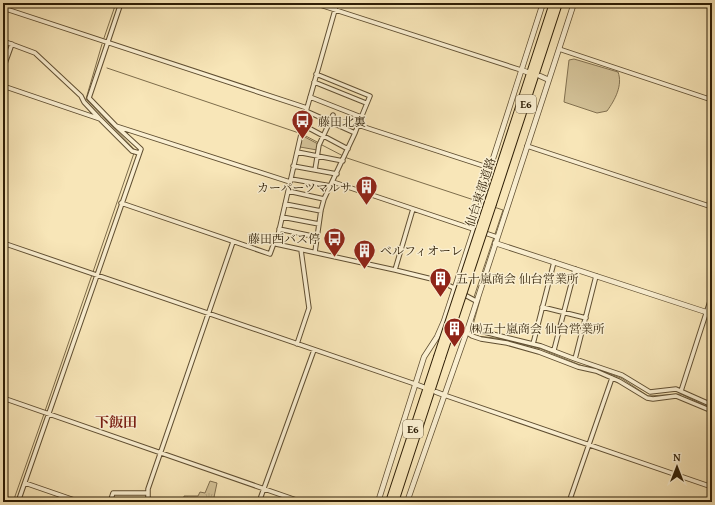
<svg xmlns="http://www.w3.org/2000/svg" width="715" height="505" font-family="'Gentium Book Plus','Noto Serif JP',serif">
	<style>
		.grass { fill: url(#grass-tufts); stroke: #817050 }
		.green { fill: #d5c49a; stroke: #817050 }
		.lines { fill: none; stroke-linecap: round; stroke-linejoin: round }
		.stream { stroke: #7d6d4c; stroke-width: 1 }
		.minor-casing { stroke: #604f32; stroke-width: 5.5 }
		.tertiary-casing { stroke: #604f32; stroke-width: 6 }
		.motorway-casing { stroke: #2d1d05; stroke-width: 8 }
		.minor { stroke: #faefd1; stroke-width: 3.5 }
		.tertiary { stroke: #faefd1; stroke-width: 4.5 }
		.motorway { stroke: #f8e6b8; stroke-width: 6 }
		.motorway-bridge-casing { stroke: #2d1d05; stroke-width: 8; stroke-linecap: butt }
		.motorway-bridge { stroke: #f8e6b8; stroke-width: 6 }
		.labels { text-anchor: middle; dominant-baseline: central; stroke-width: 3; stroke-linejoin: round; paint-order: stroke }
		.shield { fill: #faefd1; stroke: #6a5c42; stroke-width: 1 }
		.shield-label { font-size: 11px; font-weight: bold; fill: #2d1d05 }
		.poi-label { font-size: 12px; fill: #2d1d05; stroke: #faefd1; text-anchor: start }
		.street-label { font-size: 12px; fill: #2d1d05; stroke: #faefd1 }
		.quarter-label { font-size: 14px; font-weight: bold; fill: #7a1f14; stroke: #faefd1 }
	</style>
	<defs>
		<pattern id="grass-tufts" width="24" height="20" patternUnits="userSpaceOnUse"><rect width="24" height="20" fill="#d5c49a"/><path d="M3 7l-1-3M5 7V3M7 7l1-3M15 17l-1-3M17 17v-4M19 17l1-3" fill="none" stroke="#b7a883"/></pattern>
	</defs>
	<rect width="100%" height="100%" fill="#f8e6b8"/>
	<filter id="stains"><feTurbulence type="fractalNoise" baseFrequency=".005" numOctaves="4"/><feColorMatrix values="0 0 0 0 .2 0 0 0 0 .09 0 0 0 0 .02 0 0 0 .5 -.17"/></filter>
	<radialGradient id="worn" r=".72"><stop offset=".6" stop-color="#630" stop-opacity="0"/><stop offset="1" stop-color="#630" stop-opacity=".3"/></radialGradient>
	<path class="grass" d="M210,481L217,483L213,502H183L184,496H198L200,492L205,493Z"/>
	<path class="green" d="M574,59L618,72C623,85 615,100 607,111L597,113L564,102L569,60Z
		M303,136L318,144L317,150L300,147Z"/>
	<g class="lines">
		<path class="stream" d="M104,38L116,3
			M102,44L86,99L135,150
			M107,68L299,133
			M302,134L319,143
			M322,145L347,158L480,202
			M494,207L503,210L495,234
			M474,297L494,237
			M474,335L471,332L480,300
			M477,336L503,339L541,349L585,367L597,369L621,378L648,396L681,394L712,409
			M45,411L134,153
			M13,502L44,414"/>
		<defs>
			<path id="minor" d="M121,3L89,98L116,126L290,182
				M314,3L521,70
				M337,3L307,108L276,244L395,270L440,281L456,289
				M3,8L307,108
				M3,41L35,53L81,96L84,102L99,118
				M559,49L712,100
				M3,69L12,44
				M316,74L370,96L358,125
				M314,82L366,103
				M3,86L100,119L132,151L139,153
				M310,97L361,117
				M306,111L355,133L358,125L490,168
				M303,125L348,149
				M527,146L712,207
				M297,152L343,161
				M293,166L337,174
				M315,170L319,145L333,115
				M291,179L331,186
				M333,182L476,230
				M288,191L324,199
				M121,203L270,254L274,243L276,244
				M285,204L321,211
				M282,217L319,224
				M279,229L317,237
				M482,232L497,237
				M3,243L415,384
				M315,252L321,210L324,199L355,133
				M395,270L413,209
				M463,294L476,301
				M542,307L586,318
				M468,328L541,346L575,359L596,276
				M466,332L472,336L481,339L507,343L539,352L578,367L596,371L619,381L647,398L653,399L676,396L712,411
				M297,344L309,308L301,250
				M533,344L554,262
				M554,350L575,269
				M575,359L622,375L650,392L676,389L712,405
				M681,391L712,295
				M444,395L712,487
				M3,398L302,502
				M25,483L80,502
				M18,502L141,149L116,126
				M110,502L113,493H147
				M148,502V489L233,242
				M259,502L314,350
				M569,502L612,378"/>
			<path id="tertiary" d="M521,70L527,72
				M540,76L549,80
				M495,243L712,314
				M415,384L423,387
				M436,392L444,395
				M378,502L424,357L437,337L444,321L477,220L490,168L543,3
				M407,502L468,328L574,3"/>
			<path id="motorway" d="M488,202L553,3
				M493,204L559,3
				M389,502L437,357
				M395,502L442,358"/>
		</defs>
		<use href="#minor" class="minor-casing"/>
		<use href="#tertiary" class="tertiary-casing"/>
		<use href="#motorway" class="motorway-casing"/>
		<use href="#minor" class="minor"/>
		<use href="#tertiary" class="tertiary"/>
		<use href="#motorway" class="motorway"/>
		<defs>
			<path id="motorway-bridge" d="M437,357L488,202
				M442,358L493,204"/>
		</defs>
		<use href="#motorway-bridge" class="motorway-bridge-casing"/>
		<use href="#motorway-bridge" class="motorway-bridge"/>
	</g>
	<defs>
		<symbol id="bus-pin" viewBox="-11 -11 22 30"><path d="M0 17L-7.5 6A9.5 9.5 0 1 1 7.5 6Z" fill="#8f2418" stroke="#faefd1"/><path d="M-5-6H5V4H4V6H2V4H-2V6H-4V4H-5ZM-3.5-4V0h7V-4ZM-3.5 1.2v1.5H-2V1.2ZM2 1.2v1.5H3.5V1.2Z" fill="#fff"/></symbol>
		<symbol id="building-pin" viewBox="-11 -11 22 30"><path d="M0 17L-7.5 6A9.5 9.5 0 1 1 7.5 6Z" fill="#8f2418" stroke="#faefd1"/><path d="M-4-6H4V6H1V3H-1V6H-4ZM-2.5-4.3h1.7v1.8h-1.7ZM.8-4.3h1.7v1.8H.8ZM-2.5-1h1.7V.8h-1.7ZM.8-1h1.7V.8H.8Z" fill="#fff"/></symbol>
	</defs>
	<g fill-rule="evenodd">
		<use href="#bus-pin" x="290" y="108" width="25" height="34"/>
		<use href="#building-pin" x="354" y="174" width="25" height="34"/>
		<use href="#bus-pin" x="322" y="226" width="25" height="34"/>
		<use href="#building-pin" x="352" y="238" width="25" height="34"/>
		<use href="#building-pin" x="428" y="266" width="25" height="34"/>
		<use href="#building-pin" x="442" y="316" width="25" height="34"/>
	</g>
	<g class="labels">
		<g class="shield">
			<rect x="516" y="95" width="20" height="18" rx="3"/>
			<rect x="403" y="420" width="20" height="18" rx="3"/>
		</g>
		<g class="shield-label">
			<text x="526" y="104">E6</text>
			<text x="413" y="429">E6</text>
		</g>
		<g class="poi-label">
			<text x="318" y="121">藤田北裏</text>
			<text x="352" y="187" text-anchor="end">カーパーツマルサ</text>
			<text x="320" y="238" text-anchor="end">藤田西バス停</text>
			<text x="380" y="250">ベルフィオーレ</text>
			<text x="456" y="278">五十嵐商会 仙台営業所</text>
			<text x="470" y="328">㈱五十嵐商会 仙台営業所</text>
		</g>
		<g class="street-label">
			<text transform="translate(480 192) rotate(-72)">仙台東部道路</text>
		</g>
		<g class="quarter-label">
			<text x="116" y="422">下飯田</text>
		</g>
	</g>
	<rect width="715" height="505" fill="none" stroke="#f8e6b8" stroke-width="16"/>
	<rect x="4" y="4" width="707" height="497" fill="none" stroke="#2d1d05" stroke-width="2"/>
	<rect x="8" y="8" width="699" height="489" fill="none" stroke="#2d1d05"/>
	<g transform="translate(677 467)" stroke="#faefd1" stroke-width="3" paint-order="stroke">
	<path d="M0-3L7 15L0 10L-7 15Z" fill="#2d1d05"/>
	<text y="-6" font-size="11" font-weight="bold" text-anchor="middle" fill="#2d1d05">N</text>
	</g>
	<rect width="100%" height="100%" filter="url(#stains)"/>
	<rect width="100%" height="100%" fill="url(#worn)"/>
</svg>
